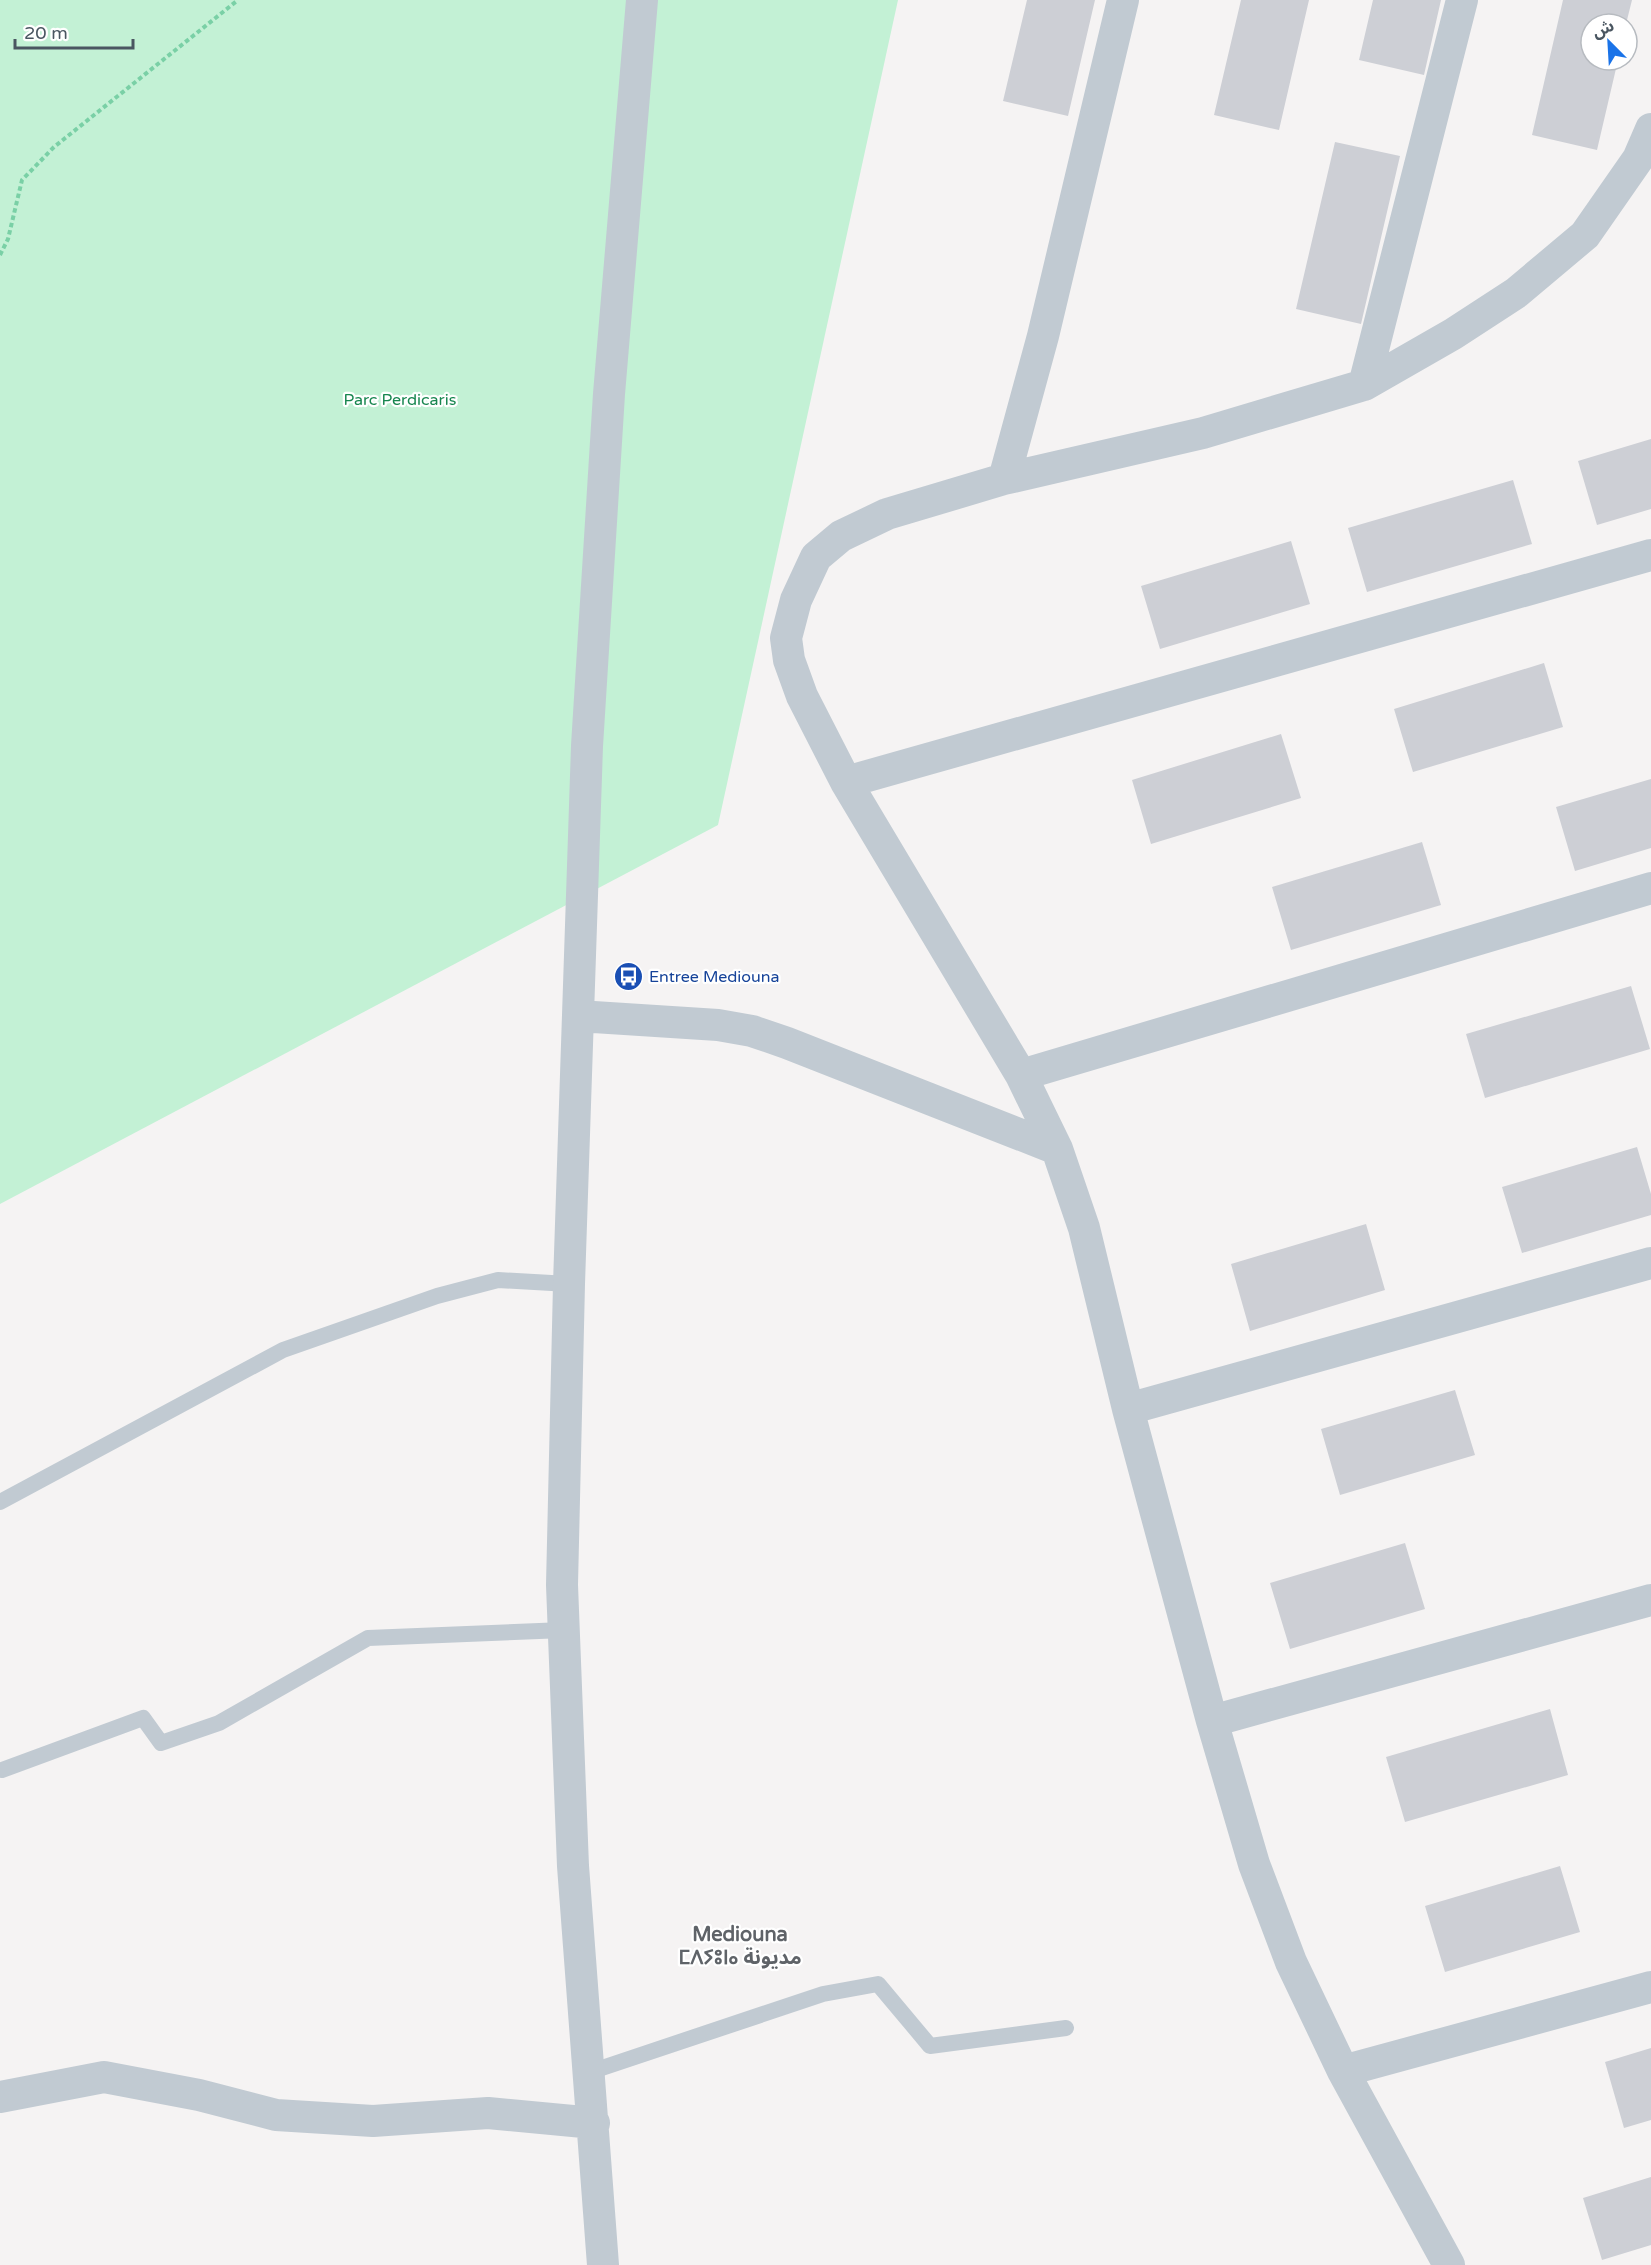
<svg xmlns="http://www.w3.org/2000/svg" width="1651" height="2265" font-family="'Varela Round','Noto Sans Arabic','Noto Sans Tifinagh',sans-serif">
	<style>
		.green { fill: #c3f1d5 }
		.building { fill: #cdcfd5 }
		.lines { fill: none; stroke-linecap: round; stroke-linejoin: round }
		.path { stroke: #7ad0a6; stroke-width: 4; stroke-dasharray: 4.5 3; stroke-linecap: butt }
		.service { stroke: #c1cad2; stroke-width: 16 }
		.minor { stroke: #c1cad2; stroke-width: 32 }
		.labels { text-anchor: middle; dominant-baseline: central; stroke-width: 4.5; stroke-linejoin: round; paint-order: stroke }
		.park-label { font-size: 16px; fill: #17864f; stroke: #fff }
		.transit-label { font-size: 16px; fill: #164399; stroke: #fff; text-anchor: start }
		.quarter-label { font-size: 20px; font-weight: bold; fill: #5f6368; stroke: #fff }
	</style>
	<rect width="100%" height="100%" fill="#f5f3f3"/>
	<path class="green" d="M0,0H898L718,825L0,1204Z"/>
	<path class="building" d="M1027,0H1095L1068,116L1003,101Z
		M1241,0H1309L1279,130L1214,115Z
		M1373,0H1441L1424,75L1359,60Z
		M1563,0H1632L1626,24H1591V60H1618L1597,150L1532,135Z
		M1335,142L1400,156L1361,324L1296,309Z
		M1651,439V509L1597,525L1578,461Z
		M1513,480L1532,544L1367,592L1348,528Z
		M1291,541L1310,604L1160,649L1141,586Z
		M1544,663L1563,727L1413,772L1394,709Z
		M1281,734L1301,798L1151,844L1132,780Z
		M1651,779V848L1575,871L1556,807Z
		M1422,842L1441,905L1291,950L1272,887Z
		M1631,986L1650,1049L1485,1098L1466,1034Z
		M1637,1147L1651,1194V1215L1522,1253L1502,1187Z
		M1366,1224L1385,1290L1250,1331L1231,1264Z
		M1455,1390L1475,1455L1340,1495L1321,1429Z
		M1405,1543L1425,1609L1290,1649L1270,1583Z
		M1550,1709L1568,1775L1405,1822L1386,1757Z
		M1560,1866L1580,1932L1445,1972L1425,1906Z
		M1651,2048V2120L1624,2128L1605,2062Z
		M1651,2177V2245L1602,2260L1583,2198Z"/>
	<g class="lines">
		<path class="path" d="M0,255L8,239L22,180L54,147L238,0"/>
		<path class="service" d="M0,1502L283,1350L437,1296L498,1280L569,1284
			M2,1770L143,1718L161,1743L219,1723L368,1638L564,1630
			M590,2072L823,1994L878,1984L930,2046L1066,2028"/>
		<path class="minor" d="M1364,385L1462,0
			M1004,479L1043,336L1123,0
			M846,782L1651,555
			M578,1016L718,1025L752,1031L787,1043L1057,1149
			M1021,1075L1651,888
			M1128,1409L1651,1263
			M1212,1721L1651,1600
			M1343,2071L1651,1987
			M0,2097L104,2077L199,2095L276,2115L373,2121L488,2113L594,2123
			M603,2265L573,1866L562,1585L569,1284L587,746L609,394L642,0
			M1449,2265L1343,2071L1291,1962L1254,1864L1212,1721L1128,1409L1084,1228L1057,1149L1021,1075L846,782L802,696L789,660L786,638L796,600L816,557L841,536L887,514L1004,479L1203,433L1364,385L1453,334L1516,293L1585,235L1638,159L1651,129"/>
	</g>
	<defs>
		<symbol id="bus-disc" viewBox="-11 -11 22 22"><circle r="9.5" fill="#1a4fb4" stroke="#fff"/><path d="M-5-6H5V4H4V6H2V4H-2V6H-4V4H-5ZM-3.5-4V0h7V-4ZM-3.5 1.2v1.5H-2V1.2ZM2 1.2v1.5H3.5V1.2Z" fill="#fff"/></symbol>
	</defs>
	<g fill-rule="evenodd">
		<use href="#bus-disc" x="612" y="960" width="33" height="33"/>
	</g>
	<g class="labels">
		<g class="park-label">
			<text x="400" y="400">Parc Perdicaris</text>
		</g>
		<g class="transit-label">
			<text x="649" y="977">Entree Mediouna</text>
		</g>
		<g class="quarter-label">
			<text x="740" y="1935">Mediouna<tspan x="740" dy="23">ⵎⴷⵢⵓⵏⴰ مديونة</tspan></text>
		</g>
	</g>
	<g transform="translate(1609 42) rotate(336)"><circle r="28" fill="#ffffff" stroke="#b7bbc0" stroke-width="1.5"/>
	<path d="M0-4.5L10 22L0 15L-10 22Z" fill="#1a73e8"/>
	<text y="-9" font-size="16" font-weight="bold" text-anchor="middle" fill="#4a5661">ش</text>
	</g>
	<path d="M15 39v9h118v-9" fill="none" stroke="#4a5661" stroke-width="3"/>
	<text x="24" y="39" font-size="18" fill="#4a5661" stroke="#ffffff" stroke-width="4.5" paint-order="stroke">20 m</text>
</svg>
